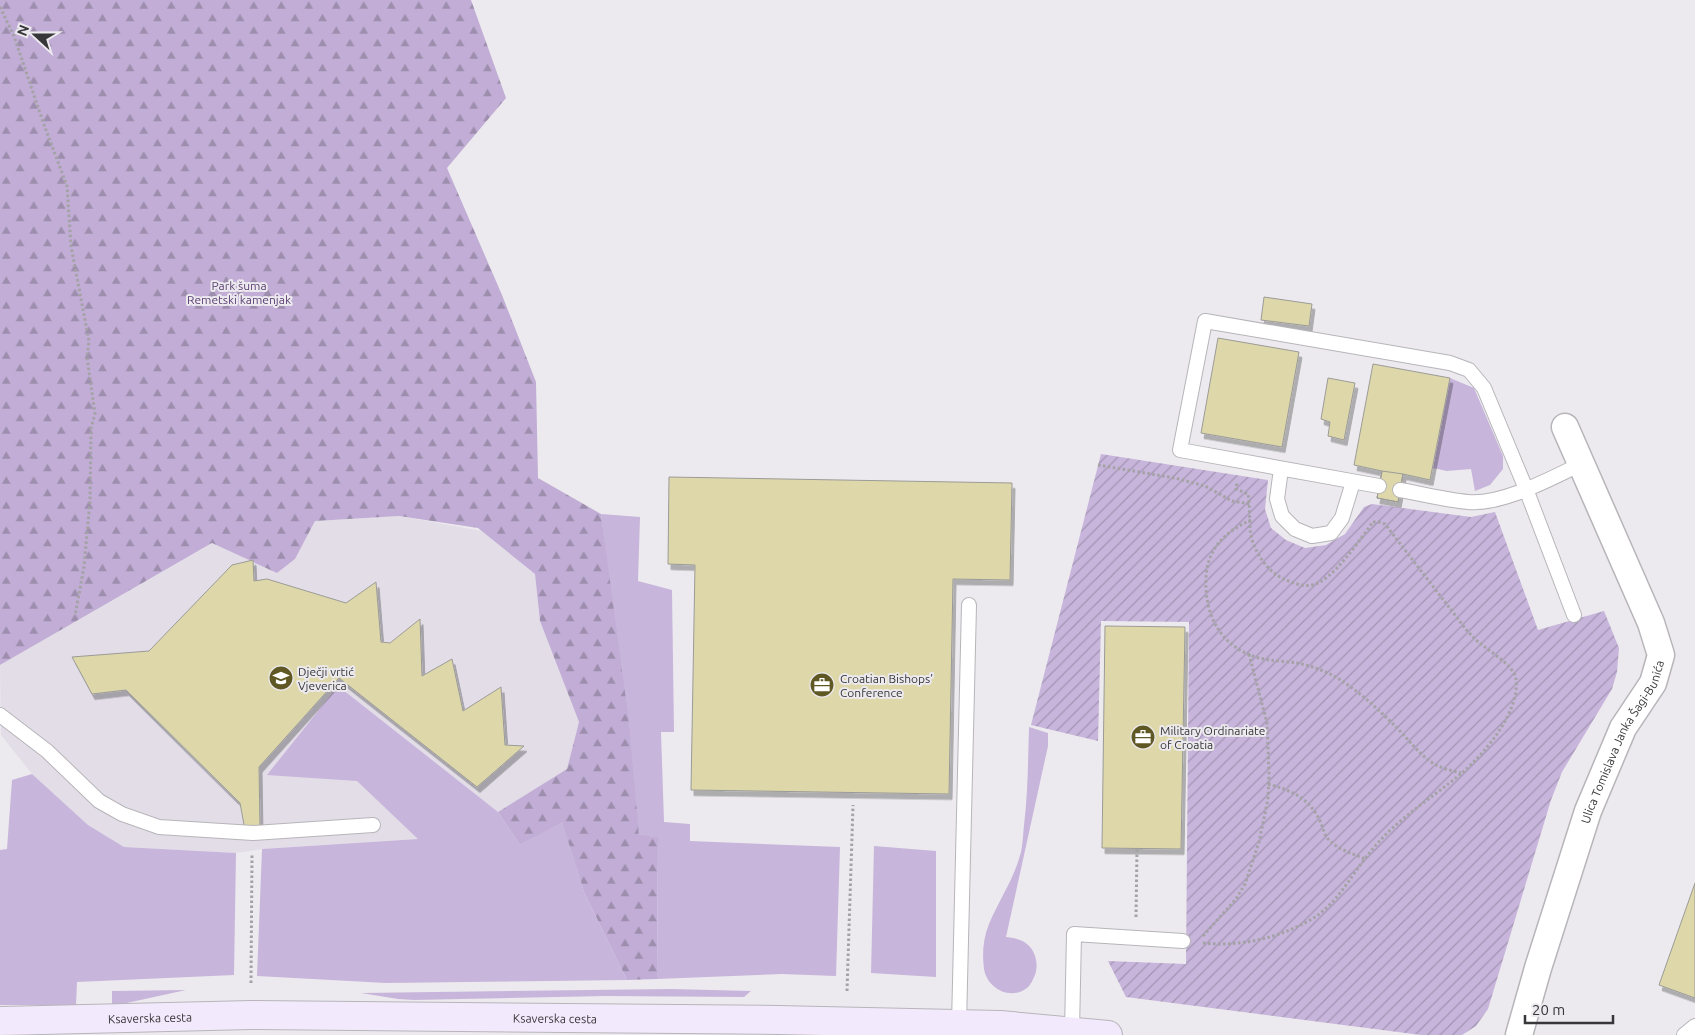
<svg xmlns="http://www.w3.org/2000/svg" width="1695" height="1035" font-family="Ubuntu,sans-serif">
	<defs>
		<pattern id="forest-firs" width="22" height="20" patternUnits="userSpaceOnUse" patternTransform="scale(1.25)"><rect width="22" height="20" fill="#c1add5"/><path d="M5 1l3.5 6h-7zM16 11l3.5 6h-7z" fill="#9e8eae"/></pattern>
		<pattern id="garden-furrows" width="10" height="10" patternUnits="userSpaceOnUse" patternTransform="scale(1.25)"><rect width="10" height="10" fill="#c8b5db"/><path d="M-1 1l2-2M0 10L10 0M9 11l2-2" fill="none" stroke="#a394b3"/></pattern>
		<filter id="shadow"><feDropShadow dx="3" dy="5.5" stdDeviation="0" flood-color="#0004"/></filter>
	</defs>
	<rect width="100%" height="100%" fill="#eceaee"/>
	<path fill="#e2dde7" d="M399,516l83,15 53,43 5,47 39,101 -12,47 -69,43 -79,27 -157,10 -26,4 -112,-6 -36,-22 -56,-51 -31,-39 -1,-70 213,-122 64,30 18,-14 20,-38z"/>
	<path fill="#c8b5db" d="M1450,378l24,10 29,68v13l-13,16 -15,6 -4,-22 -24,2 -14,-3z
		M601,514l39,3 -2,64 34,9 2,142h-13l3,90 26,2v17l150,6 -4,129 -54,-2 -125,5 1,-142 -19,-1z
		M338,686l160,126 22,33 42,-24 22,71 43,88 -241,3 -129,-7 5,-127 156,-10 -61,-58 -90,-6z
		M1029,727l19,6v13l-42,191c3,0 8,1 11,2 16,4 23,21 18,36 -2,4 -4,10 -8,13 -17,13 -40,0 -43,-19 -2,-16 -1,-30 5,-45 10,-24 26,-47 32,-72 2,-9 2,-18 3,-27 4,-32 4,-65 5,-98z
		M32,774l56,51 36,22 112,6 -2,122 -157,7 -1,23h-76v-155l7,-1 5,-69z
		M874,846l62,5v126l-65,-4z
		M671,989l80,2 -7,6 -139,-1 -191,4 -16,-1 -37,-6z
		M186,990l-64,14h-10v-13z"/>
	<path fill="url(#forest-firs)" d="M0,0h471l35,98 -59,70 55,127 34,87 2,96 63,36 27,201 11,120 19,2 -1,142 -30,1 -43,-88 -22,-70 -42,23 -22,-33 69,-43 12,-47 -39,-101 -5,-47 -57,-46 -79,-12 -84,5 -20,38 -18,14 -65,-30 -212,122z"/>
	<path fill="url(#garden-furrows)" d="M1101,454l167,26 -3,29 6,19 15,12 19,8 21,-3 19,-11 19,-27 8,-3 99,13 24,-5 43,118 66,-19 15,37 -2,24 -5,17 -50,83 -11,28 -63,209 -12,17 -14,9h-41l-295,-38 -18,-36 78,3 3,-342 -88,-1 -3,120 -67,-16z"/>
	<path fill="#ded7aa" stroke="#9b9b97" filter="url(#shadow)" d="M1264,297l48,7 -3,22 -48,-6z
		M1218,338l81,14 -17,95 -81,-14z
		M1373,364l77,14 -20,102 -27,-6 -5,28 -21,-4 5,-27 -28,-6z
		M1328,378l27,5 -11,57 -16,-4 2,-14 -9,-3z
		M1382,471l21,3 -5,28 -21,-4z
		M669,477l343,6 -2,97 -57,-1 -4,215 -258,-4 4,-225 -27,-1z
		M253,560l1,21 13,-2 79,24 30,-21 5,60 9,1 30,-24 2,57 30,-17 11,52 38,-24 4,58 19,1 -47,41 -138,-109 -80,89 1,61 -15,2 -5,-27 -114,-113 -34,4 -20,-37 77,-6 83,-86z
		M1105,626l80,1 -4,222 -79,-1z
		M1695,883v115l-36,-13z"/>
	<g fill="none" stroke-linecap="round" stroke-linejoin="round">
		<defs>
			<path id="service" d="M1281,469l-4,30 5,17 13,13 17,7 19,-3 11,-15 11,-36
				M1379,486l-199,-36 25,-129 245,42 19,7 15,18 42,101 48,126
				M1400,490c23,4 46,10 68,12 34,3 82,-23 113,-38
				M0,715l47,36 52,50 23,13 37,13 94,6 120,-8
				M959,1024l10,-419
				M1072,1031l2,-97 109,7
				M1684,1035l11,-9"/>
			<g id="minor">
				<path id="s1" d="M1519,1035l19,-67 50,-157 35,-83 30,-45 8,-28 -10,-32 -86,-196"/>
			</g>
			<g id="secondary">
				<path id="s2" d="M0,1021l252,-6 526,5 222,5 108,10"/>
			</g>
		</defs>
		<use href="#service" stroke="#b7b5b9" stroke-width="16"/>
		<use href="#minor" stroke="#b7b5b9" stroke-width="29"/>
		<use href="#secondary" stroke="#b7b5b9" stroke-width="30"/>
		<path stroke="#a3a2a5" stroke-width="3" stroke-dasharray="2.5 2.5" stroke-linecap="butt" d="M0,7l14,29 29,86 24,64 4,60 18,95 -2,16 8,57 -4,14 -1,73 -6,66 -9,49
			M1098,465l77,13 30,8 27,15 18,3
			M1251,520c-25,11 -43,28 -45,56 -2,39 14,71 53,82 12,3 26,3 38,5 15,3 29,8 42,16 21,13 41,32 58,49 13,13 23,28 39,37 8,4 17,6 25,8
			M1268,784c22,6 39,13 50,33 5,8 5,18 12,24 9,9 24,13 35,18
			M1136,917l1,-68
			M1203,936l33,-37 9,-15 14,-42 9,-43 1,-25 -2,-51 -18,-69
			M1203,943c38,4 76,-5 109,-24 28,-17 43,-51 64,-74 25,-29 59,-49 87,-73 23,-20 57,-61 53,-93 -2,-15 -33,-31 -43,-42 -10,-10 -19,-24 -28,-35 -20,-26 -40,-52 -60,-78l-6,-2h-6c-12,16 -41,60 -61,63 -9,2 -18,-2 -26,-5 -17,-7 -28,-23 -34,-40 -4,-13 -1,-32 -4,-46l-12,-5 1,-6
			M251,983l1,-129
			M847,991l6,-186"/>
		<use href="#service" stroke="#fff" stroke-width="14"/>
		<use href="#minor" stroke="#fff" stroke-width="26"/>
		<use href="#secondary" stroke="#f3e9fc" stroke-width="28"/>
	</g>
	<defs>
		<symbol id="school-disc" viewBox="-11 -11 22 22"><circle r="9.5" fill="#605824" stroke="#eceaee"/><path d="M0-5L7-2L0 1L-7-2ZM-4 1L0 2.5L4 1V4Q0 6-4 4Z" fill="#fff"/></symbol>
		<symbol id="office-disc" viewBox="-11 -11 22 22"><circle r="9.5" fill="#605824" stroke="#eceaee"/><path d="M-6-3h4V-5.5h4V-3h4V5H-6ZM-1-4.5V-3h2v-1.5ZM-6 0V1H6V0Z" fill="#fff"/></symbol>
	</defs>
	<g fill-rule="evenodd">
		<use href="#school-disc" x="267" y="664" width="28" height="28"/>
		<use href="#office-disc" x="808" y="671" width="28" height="28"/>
		<use href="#office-disc" x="1129" y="723" width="28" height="28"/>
	</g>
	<g text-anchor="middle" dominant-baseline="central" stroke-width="4" stroke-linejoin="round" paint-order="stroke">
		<g font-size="12" fill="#5c4074" stroke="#eceaee">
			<text x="239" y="285">Park šuma<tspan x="239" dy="14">Remetski kamenjak</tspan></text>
		</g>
		<g font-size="12" fill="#373638" stroke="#eceaee" text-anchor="start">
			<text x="298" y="671">Dječji vrtić<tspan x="298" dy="14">Vjeverica</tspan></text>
			<text x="840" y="678">Croatian Bishops'<tspan x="840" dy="14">Conference</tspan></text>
			<text x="1160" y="730">Military Ordinariate<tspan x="1160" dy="14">of Croatia</tspan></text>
		</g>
		<g font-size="12" fill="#373638" stroke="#eceaee">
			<text stroke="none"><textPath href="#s1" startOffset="312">Ulica Tomislava Janka Šagi-Bunića</textPath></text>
			<text stroke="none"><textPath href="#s2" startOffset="150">Ksaverska cesta</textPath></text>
			<text stroke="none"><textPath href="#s2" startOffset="555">Ksaverska cesta</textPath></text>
		</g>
	</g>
	<g transform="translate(35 35) rotate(291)" stroke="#eceaee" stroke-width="4" paint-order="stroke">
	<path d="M0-4L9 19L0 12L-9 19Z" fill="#373638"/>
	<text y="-8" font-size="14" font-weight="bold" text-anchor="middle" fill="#373638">N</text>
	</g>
	<path d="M1525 1015v8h88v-8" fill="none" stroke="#373638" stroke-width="2.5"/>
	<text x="1532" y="1015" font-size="15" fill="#373638" stroke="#eceaee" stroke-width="4" paint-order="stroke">20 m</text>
</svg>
